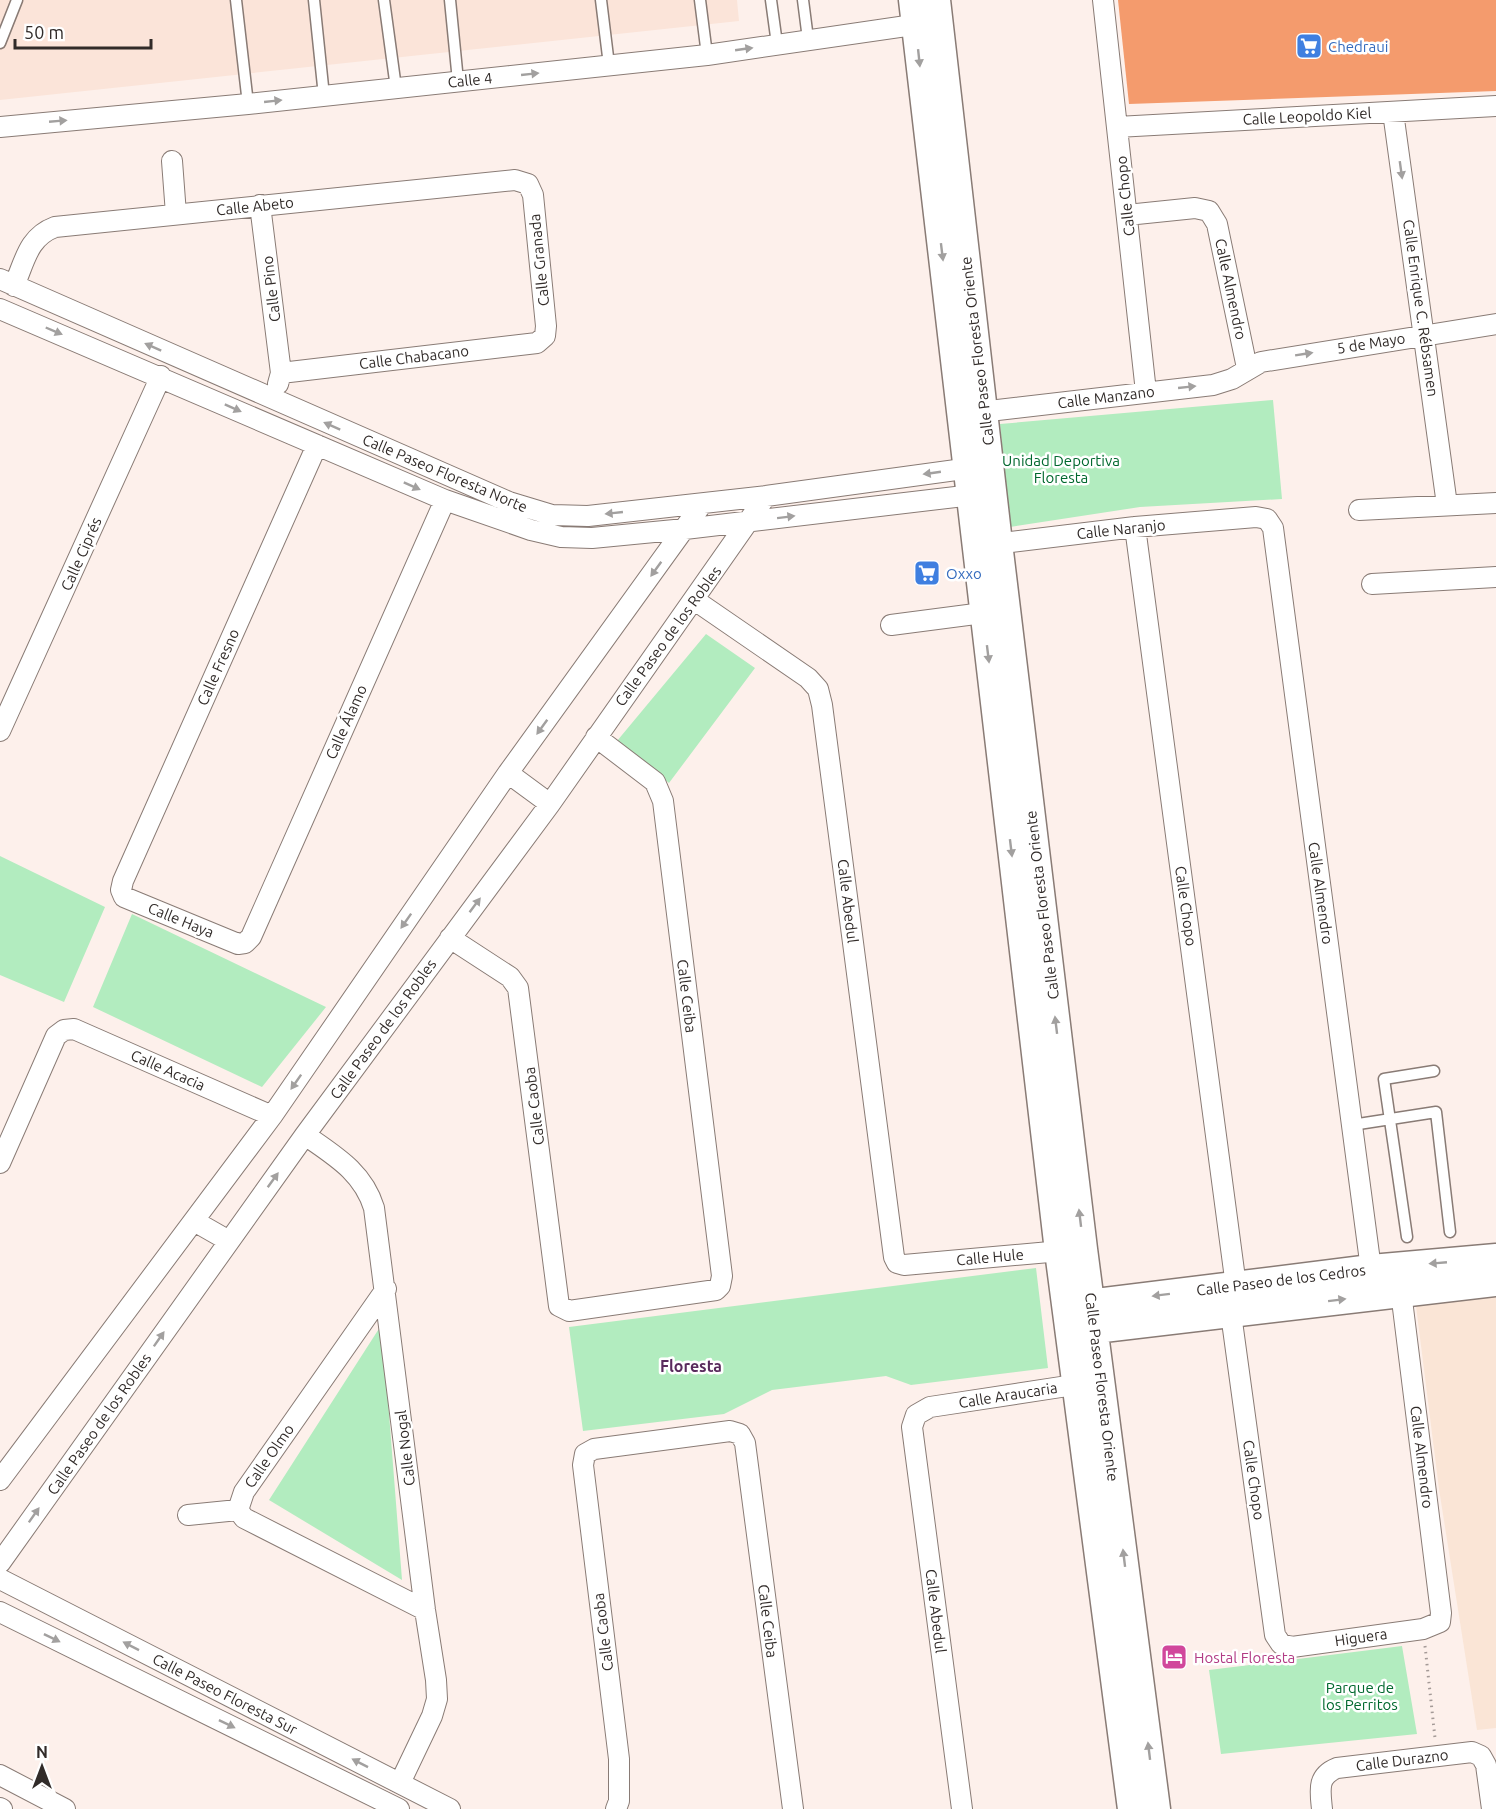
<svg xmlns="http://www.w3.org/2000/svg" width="1496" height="1809" font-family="Ubuntu,sans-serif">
	<rect width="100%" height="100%" fill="#fdf0eb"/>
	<path fill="#fbe4d9" d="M0,0h737l2,21 -739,79z"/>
	<path fill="#fae5d6" d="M1496,1293v435l-19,2 -38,-241 -24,-191z"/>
	<path fill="#b2ecbf" d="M1273,400l9,99 -142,8 -130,20 -10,-103z
		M706,634l49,34 -86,115 -52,-42z
		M0,856l105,51 -41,95 -64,-27z
		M132,914l194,93 -64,80 -169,-80z
		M1036,1268l12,100 -137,17 -25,-9 -114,14 -48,24 -141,17 -14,-104z
		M382,1324l20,256 -133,-80z
		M1402,1646l15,88 -196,20 -12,-84z"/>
	<path fill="#f49b6d" d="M1118,0h378v91l-367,13z"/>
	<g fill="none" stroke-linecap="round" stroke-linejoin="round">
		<defs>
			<path id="service" d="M236,0l12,104
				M314,0l10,96
				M384,0l12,88
				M450,0l8,81
				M601,0l8,65
				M700,0l7,55
				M771,0l6,44
				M803,0l5,39
				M0,43l17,-43
				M1352,1125l84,-13 14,120
				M1407,1237l-23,-158 50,-8"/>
			<path id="minor" d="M1103,0l43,392
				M1393,112l54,393
				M0,127l248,-23 459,-49 220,-32
				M1117,127l379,-21
				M172,161l4,53
				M260,205l21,168 -3,11
				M1127,215l68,-7 14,3 8,13 30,144
				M0,279l509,223 43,13 36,1 178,-20 212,-29
				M14,286c11,-25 14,-49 41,-59l460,-47 13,4 5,11 13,131 -1,10 -8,7 -256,30
				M0,309l445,191 86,30 30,7 31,1 93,-9 296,-35
				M972,413l241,-28 19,-6 29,-17 235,-38
				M317,445l-194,436 -2,9 3,7 114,47 7,-1 6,-6 194,-437
				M1359,510l137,-7
				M1135,527l101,759
				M986,545l149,-18 121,-10 11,2 6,9 98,741
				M1372,584l124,-7
				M696,601l112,77 10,11 4,16 72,552 3,6 7,2 168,-15
				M891,625l92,-12
				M0,731l161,-355
				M508,773l42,31
				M450,938l60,39 8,11 41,318 10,5 147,-21 4,-4 2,-10 -59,-475 -8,-19 -59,-45
				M305,1135c30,21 58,37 69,73l51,402 11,70 1,19 -5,17 -32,67
				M0,1163l56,-127 8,-6 10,-1 198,87
				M194,1221l35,20
				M386,1289l-142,203 -6,18 6,8 181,92
				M1231,1314l44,321 6,9 11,3 131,-18 17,-7 1,-9 -40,-321
				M0,1480l272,-364 236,-343 194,-269
				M188,1515l50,-5
				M0,1563l305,-428 245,-331 216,-308
				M0,1579l450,230
				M0,1612l399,197
				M0,1775l65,34
				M0,1808l2,1
				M616,1809l3,-8v-42l-36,-294 2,-11 9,-5 136,-18 10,3 5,9 48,366
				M962,1809l-50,-382 4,-12 14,-8 157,-24
				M1322,1809c-2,-19 -5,-33 15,-41l135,-16 9,4 5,9 6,44"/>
			<path id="secondary" d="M913,0l146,1251 73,558
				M936,0l62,543 85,706 73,560
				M1072,1306l299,-37 125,-11
				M1078,1331l418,-49"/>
		</defs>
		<use href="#service" stroke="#897b75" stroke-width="13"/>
		<use href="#minor" stroke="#897b75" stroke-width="22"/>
		<use href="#secondary" stroke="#897b75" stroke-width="31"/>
		<path stroke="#a49a97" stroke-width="3" stroke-dasharray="1.5 4.5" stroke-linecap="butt" d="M1425,1646l10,92"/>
		<use href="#service" stroke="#fff" stroke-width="10"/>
		<use href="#minor" stroke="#fff" stroke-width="20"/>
		<use href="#secondary" stroke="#fff" stroke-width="28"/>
	</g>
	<defs><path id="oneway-solid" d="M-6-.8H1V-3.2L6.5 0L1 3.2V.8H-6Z" transform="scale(1.5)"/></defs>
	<g fill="#a2a09f">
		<use href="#oneway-solid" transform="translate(744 49) rotate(-8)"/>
		<use href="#oneway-solid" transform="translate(919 58) rotate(84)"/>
		<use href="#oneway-solid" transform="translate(530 74) rotate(-6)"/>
		<use href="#oneway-solid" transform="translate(273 101) rotate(-6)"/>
		<use href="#oneway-solid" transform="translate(58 121) rotate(-5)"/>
		<use href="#oneway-solid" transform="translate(1401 170) rotate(82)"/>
		<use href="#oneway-solid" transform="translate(942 252) rotate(83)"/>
		<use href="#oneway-solid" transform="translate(54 331) rotate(23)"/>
		<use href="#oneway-solid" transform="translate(153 347) rotate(-156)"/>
		<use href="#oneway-solid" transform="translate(1304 354) rotate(-9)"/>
		<use href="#oneway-solid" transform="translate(1187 387) rotate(-6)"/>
		<use href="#oneway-solid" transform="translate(233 408) rotate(24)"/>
		<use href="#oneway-solid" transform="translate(332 426) rotate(-156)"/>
		<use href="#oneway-solid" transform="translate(932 473) rotate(172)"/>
		<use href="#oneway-solid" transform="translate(412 486) rotate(24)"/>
		<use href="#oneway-solid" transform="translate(614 513) rotate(174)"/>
		<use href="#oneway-solid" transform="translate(786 517) rotate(-7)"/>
		<use href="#oneway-solid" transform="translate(656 569) rotate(126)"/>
		<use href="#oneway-solid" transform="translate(988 654) rotate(83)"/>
		<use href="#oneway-solid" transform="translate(542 727) rotate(126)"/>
		<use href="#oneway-solid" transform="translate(1011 848) rotate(83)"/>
		<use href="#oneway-solid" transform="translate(475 905) rotate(-53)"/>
		<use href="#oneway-solid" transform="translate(406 921) rotate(125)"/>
		<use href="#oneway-solid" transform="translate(1056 1025) rotate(-97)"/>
		<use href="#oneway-solid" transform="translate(296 1082) rotate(125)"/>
		<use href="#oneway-solid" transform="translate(273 1180) rotate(-54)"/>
		<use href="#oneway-solid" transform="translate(1080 1218) rotate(-97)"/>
		<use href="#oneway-solid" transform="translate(1438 1263) rotate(175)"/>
		<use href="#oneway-solid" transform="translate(1161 1295) rotate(173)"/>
		<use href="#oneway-solid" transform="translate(1337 1300) rotate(-7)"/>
		<use href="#oneway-solid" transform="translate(159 1339) rotate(-55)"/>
		<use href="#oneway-solid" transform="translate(34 1515) rotate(-55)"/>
		<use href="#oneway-solid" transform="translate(1124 1558) rotate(-97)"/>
		<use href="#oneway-solid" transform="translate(52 1638) rotate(26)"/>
		<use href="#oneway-solid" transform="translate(131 1646) rotate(-153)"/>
		<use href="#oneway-solid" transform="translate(227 1724) rotate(26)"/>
		<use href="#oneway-solid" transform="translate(1149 1751) rotate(-97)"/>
		<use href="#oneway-solid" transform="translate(360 1763) rotate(-153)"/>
	</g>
	<defs>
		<symbol id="supermarket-square" viewBox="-11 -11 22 22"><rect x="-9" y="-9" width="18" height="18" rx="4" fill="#3f7fe0" stroke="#fff"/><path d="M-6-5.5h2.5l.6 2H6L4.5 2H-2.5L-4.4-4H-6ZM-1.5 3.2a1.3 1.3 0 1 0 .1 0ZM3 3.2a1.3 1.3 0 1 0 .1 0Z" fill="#fff"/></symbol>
		<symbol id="hotel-square" viewBox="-11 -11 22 22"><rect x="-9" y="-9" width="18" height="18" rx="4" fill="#d1479c" stroke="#fff"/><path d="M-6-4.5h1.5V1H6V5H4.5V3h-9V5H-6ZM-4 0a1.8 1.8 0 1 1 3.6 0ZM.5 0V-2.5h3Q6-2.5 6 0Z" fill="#fff"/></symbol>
	</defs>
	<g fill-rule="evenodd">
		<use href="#supermarket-square" x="1294" y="31" width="30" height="30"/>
		<use href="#supermarket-square" x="912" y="558" width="30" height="30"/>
		<use href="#hotel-square" x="1159" y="1642" width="30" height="30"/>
	</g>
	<g text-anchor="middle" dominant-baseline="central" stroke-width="5" stroke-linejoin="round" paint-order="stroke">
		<g font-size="15" fill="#366cbe" stroke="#fff" text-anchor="start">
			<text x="1328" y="46">Chedraui</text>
			<text x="946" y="573">Oxxo</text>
		</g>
		<g font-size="15" fill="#312b29" stroke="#fff">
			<text transform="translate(470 80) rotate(-6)">Calle 4</text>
			<text transform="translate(1307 116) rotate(-3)">Calle Leopoldo Kiel</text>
			<text transform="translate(1125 196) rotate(-96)">Calle Chopo</text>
			<text transform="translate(255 206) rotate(-6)">Calle Abeto</text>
			<text transform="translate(539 260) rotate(-96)">Calle Granada</text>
			<text transform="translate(271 289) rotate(-97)">Calle Pino</text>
			<text transform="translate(1231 289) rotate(78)">Calle Almendro</text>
			<text transform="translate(1421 308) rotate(82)">Calle Enrique C. Rébsamen</text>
			<text transform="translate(1371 343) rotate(-9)">5 de Mayo</text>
			<text transform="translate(977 351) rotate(-97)">Calle Paseo Floresta Oriente</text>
			<text transform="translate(414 357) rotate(-7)">Calle Chabacano</text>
			<text transform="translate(1106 397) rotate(-7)">Calle Manzano</text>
			<text transform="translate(445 473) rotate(23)">Calle Paseo Floresta Norte</text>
			<text transform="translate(1121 529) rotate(-6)">Calle Naranjo</text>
			<text transform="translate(81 554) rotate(-66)">Calle Ciprés</text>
			<text transform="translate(668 636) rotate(-54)">Calle Paseo de los Robles</text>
			<text transform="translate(218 667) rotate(-66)">Calle Fresno</text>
			<text transform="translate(346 722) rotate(-66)">Calle Álamo</text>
			<text transform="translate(1321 893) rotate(82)">Calle Almendro</text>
			<text transform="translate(848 901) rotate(83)">Calle Abedul</text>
			<text transform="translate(1042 905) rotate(-97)">Calle Paseo Floresta Oriente</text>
			<text transform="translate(1186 906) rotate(82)">Calle Chopo</text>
			<text transform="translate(181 920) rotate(22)">Calle Haya</text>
			<text transform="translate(687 996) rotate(83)">Calle Ceiba</text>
			<text transform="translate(383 1029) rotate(-54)">Calle Paseo de los Robles</text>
			<text transform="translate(168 1070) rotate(24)">Calle Acacia</text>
			<text transform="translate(534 1106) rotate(-97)">Calle Caoba</text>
			<text transform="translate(990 1257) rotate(-5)">Calle Hule</text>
			<text transform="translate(1281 1280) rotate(-7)">Calle Paseo de los Cedros</text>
			<text transform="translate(1102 1387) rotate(83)">Calle Paseo Floresta Oriente</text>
			<text transform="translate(1008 1395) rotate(-9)">Calle Araucaria</text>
			<text transform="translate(99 1424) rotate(-55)">Calle Paseo de los Robles</text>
			<text transform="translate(405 1448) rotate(-97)">Calle Nogal</text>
			<text transform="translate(269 1456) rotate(-55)">Calle Olmo</text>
			<text transform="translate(1422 1457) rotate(83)">Calle Almendro</text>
			<text transform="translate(1254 1480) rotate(82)">Calle Chopo</text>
			<text transform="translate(936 1611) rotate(83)">Calle Abedul</text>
			<text transform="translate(768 1621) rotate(83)">Calle Ceiba</text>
			<text transform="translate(603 1632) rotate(-97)">Calle Caoba</text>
			<text transform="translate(1361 1637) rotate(-8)">Higuera</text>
			<text transform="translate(225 1694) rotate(27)">Calle Paseo Floresta Sur</text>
			<text transform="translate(1402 1760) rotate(-7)">Calle Durazno</text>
		</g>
		<g font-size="15" fill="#00682e" stroke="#fff">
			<text x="1061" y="460">Unidad Deportiva<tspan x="1061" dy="17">Floresta</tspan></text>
			<text x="1360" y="1687">Parque de<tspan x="1360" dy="17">los Perritos</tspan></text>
		</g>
		<g font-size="15" fill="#b23c85" stroke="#fff" text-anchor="start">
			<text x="1194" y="1657">Hostal Floresta</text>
		</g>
		<g font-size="16" font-weight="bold" fill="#592b5d" stroke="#fff">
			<text x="691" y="1366">Floresta</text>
		</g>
	</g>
	<g transform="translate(42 1767)" stroke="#ffffff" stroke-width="4.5" paint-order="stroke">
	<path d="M0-4.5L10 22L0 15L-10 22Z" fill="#312b29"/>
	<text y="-9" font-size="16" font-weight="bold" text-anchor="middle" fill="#312b29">N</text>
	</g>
	<path d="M15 39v9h136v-9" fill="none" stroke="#312b29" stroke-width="3"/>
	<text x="24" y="39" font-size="18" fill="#312b29" stroke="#ffffff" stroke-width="4.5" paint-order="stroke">50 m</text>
</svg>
